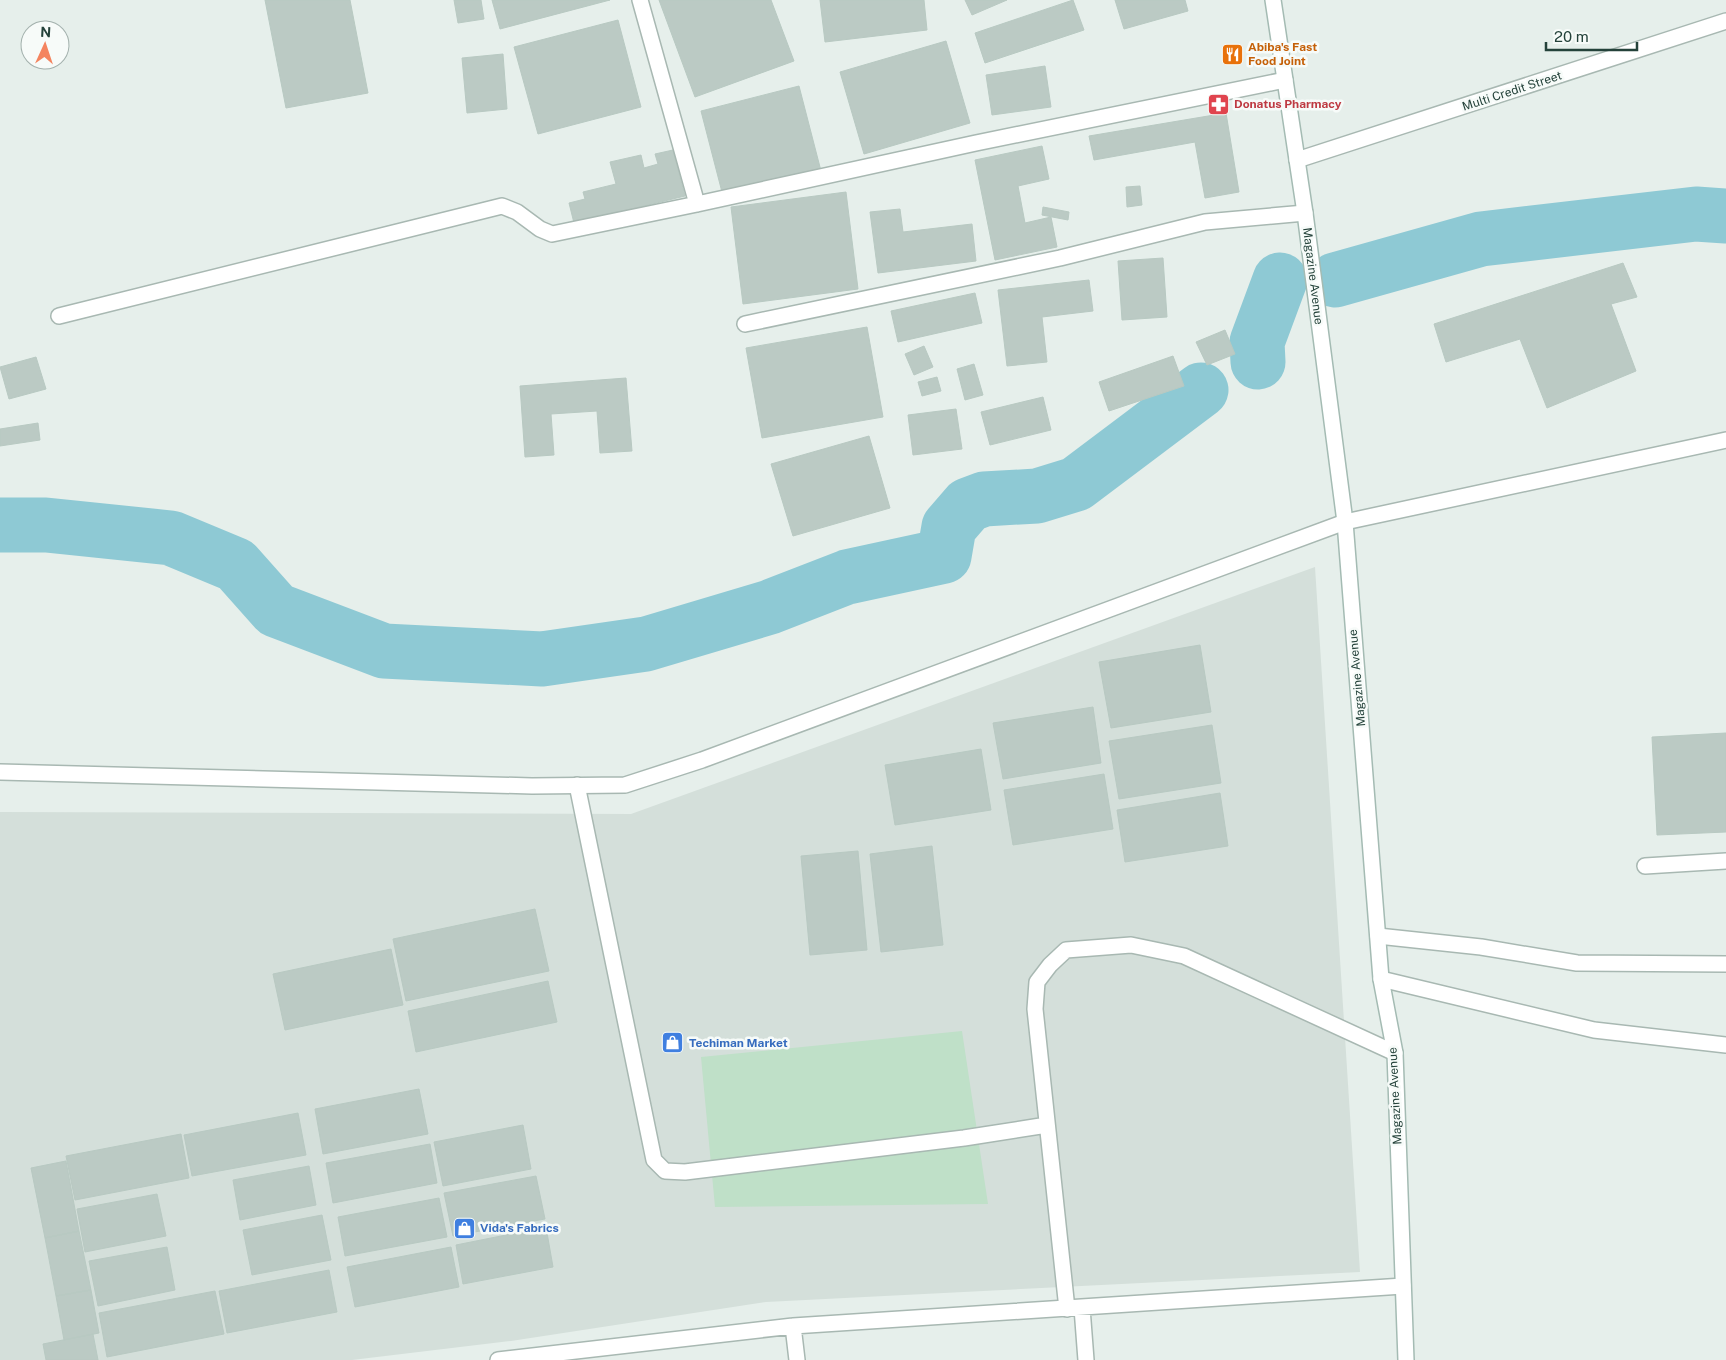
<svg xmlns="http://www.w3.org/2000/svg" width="1726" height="1360" font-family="'Public Sans',sans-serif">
	<rect width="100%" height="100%" fill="#e6efeb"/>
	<path fill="#d4dfda" d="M1315,567l45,705 -594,30 -255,39 -159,19h-352v-548l631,2z"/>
	<path fill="#bfe0c8" d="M962,1031l26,173 -273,3 -14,-150z"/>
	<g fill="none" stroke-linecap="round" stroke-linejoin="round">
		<path stroke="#8ec9d4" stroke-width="55" d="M1335,280l146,-41 215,-25 30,2
			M1258,362l-1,-20 23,-62
			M0,525h46l125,13 65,27 40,45 108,41 158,8 104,-15 124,-37 77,-30 97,-21 5,-29 19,-22 16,-6 53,-3 39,-12 125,-94"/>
	</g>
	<path fill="#bbcac4" stroke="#b8c9c2" d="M265,0h85l18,93 -82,15z
		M454,0h27l3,19 -26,4z
		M492,0h118l-110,29z
		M659,0h112l23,61 -99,36z
		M820,0h104l3,30 -102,12z
		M965,0h42l-35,15z
		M1073,0l11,30 -99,33 -10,-30z
		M1115,0h70l3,11 -64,18z
		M618,20l23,87 -103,27 -24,-87z
		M946,41l24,82 -106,31 -24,-82z
		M503,54l4,55 -40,4 -5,-55z
		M1045,66l6,41 -59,8 -6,-40z
		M799,86l22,85 -98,25 -22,-85z
		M1226,113l13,79 -34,6 -10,-56 -101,18 -5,-24z
		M1042,146l7,33 -31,7 7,37 26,-6 6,30 -62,13 -20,-100z
		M673,150l12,46 -111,27 -5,-20 16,-4 -2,-7 33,-8 -6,-22 31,-7 3,13 14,-4 -3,-10z
		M1140,186l2,19 -15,2 -1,-20z
		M846,192l12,97 -115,15 -12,-97z
		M1043,207l26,5 -1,8 -26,-5z
		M900,209l3,23 69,-8 4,37 -98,12 -8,-61z
		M1163,258l4,59 -45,3 -4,-59z
		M1623,263l14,34 -26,7 25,67 -89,37 -27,-69 -74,23 -12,-38z
		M1089,280l4,31 -51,6 5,45 -40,4 -9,-76z
		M975,293l7,30 -84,19 -7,-31z
		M867,327l16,90 -121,21 -16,-90z
		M1225,330l10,24 -28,11 -11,-23z
		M924,346l9,21 -19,8 -9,-21z
		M1173,356l11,30 -75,25 -10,-29z
		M36,357l10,32 -37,10 -9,-32z
		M974,364l9,31 -18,5 -8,-31z
		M937,377l4,14 -19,5 -4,-14z
		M626,378l6,73 -32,2 -3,-42 -46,3 3,41 -29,2 -5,-71z
		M1043,397l8,33 -61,15 -9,-33z
		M956,409l6,40 -49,6 -5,-40z
		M38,423l2,17 -40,6v-17z
		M869,436l21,72 -97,28 -22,-72z
		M1200,645l11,67 -100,16 -12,-66z
		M1093,707l8,56 -98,16 -10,-56z
		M1212,725l9,58 -102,16 -10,-58z
		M1726,733v99l-69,3 -5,-98z
		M981,749l10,61 -96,15 -10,-60z
		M1104,774l9,55 -100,16 -9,-55z
		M1220,793l8,53 -103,16 -8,-52z
		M932,846l11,99 -62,7 -11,-98z
		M858,851l9,99 -57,5 -9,-99z
		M535,909l14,62 -143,30 -13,-62z
		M391,949l12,56 -118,25 -12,-56z
		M548,981l9,41 -141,30 -8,-41z
		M419,1089l9,45 -105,20 -8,-45z
		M298,1113l8,42 -114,21 -8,-41z
		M523,1125l8,44 -88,17 -9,-44z
		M181,1134l8,44 -114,22 -9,-44z
		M430,1144l7,39 -104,20 -7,-40z
		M66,1161l13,70 -34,7 -14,-70z
		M309,1166l7,39 -76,15 -7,-40z
		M536,1176l9,43 -92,17 -9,-43z
		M157,1194l9,42 -81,16 -8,-43z
		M439,1198l8,39 -102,19 -7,-39z
		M322,1215l9,45 -79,15 -9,-45z
		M546,1227l7,40 -90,17 -7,-39z
		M79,1231l12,59 -35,6 -11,-58z
		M167,1247l8,43 -77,16 -9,-45z
		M451,1247l8,40 -104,20 -8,-40z
		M329,1270l8,42 -110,21 -8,-42z
		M91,1290l8,43 -35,7 -8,-44z
		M215,1291l9,43 -117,23 -8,-44z
		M93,1334l5,26h-52l-3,-16z"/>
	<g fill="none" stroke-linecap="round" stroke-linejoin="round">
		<defs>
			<path id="lane" d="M577,785l77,375 11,11 20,1 279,-34 83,-13
				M1645,866l81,-5
				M1067,1309l-32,-300 2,-27 13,-17 16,-15 65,-5 53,11 211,97"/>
			<path id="street" d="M640,0l57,204
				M1297,160l429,-139
				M59,316l443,-110 15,6 23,17 12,5 145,-30 279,-61 309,-63
				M745,324l315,-66 145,-36 100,-9
				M0,772l532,14 93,-1 77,-25 643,-238 381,-82
				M1378,936l103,11 96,16 149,1
				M1381,979l213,51 132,15
				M1082,1308l4,52
				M793,1326l4,34
				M498,1360l295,-34 610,-40"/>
			<path id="secondary" d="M1273,0l32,213 40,309 36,457 14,74 11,307"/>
		</defs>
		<use href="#lane" stroke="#a8b8b2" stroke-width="18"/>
		<use href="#street" stroke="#a8b8b2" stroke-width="18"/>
		<use href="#secondary" stroke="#a4bbb3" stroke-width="18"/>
		<use href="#lane" stroke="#fff" stroke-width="15"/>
		<use href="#street" stroke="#fff" stroke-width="15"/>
		<use href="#secondary" stroke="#fff" stroke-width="15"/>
	</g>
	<defs>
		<symbol id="restaurant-square" viewBox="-11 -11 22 22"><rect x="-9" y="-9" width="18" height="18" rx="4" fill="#e8710a" stroke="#f7fbf9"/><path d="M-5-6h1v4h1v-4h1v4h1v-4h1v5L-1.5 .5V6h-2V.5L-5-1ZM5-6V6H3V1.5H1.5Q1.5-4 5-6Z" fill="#fff"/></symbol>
		<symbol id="pharmacy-square" viewBox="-11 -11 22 22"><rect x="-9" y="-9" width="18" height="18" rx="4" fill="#e0444e" stroke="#f7fbf9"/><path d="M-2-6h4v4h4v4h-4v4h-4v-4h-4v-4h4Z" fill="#fff"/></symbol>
		<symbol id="shop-square" viewBox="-11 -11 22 22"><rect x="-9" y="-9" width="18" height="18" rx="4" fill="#3f7fe0" stroke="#f7fbf9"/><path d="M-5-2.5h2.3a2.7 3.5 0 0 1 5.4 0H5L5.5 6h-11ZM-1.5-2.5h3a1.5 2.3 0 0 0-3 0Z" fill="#fff"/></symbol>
	</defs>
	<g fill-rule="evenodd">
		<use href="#restaurant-square" x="1220" y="42" width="25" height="25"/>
		<use href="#pharmacy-square" x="1206" y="92" width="25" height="25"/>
		<use href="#shop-square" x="660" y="1030" width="25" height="25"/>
		<use href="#shop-square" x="452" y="1216" width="25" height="25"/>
	</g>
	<g text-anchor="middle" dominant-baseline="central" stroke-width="5" stroke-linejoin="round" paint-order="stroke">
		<g font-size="12" font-weight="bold" fill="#c56008" stroke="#f7fbf9" text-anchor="start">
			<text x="1248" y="47">Abiba's Fast<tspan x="1248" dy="14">Food Joint</tspan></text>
		</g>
		<g font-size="12" fill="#24423a" stroke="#f7fbf9">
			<text transform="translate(1512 91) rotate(-18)">Multi Credit Street</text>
			<text transform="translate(1313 276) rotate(83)">Magazine Avenue</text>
			<text transform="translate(1357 678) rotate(-95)">Magazine Avenue</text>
			<text transform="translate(1395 1096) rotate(-93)">Magazine Avenue</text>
		</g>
		<g font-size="12" font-weight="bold" fill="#be3a42" stroke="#f7fbf9" text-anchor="start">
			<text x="1234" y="104">Donatus Pharmacy</text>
		</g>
		<g font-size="12" font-weight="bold" fill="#366cbe" stroke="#f7fbf9" text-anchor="start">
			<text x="689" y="1043">Techiman Market</text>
			<text x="480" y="1228">Vida's Fabrics</text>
		</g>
	</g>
	<g transform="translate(45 45) rotate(3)"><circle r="24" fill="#f7fbf9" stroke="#a3b1ad"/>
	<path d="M0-4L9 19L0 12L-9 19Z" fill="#f4845f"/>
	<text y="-8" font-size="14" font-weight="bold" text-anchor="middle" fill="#24423a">N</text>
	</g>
	<path d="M1546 42v8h91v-8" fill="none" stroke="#24423a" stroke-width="2.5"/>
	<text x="1554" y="42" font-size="15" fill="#24423a" stroke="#f7fbf9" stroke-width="4" paint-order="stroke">20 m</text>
</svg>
